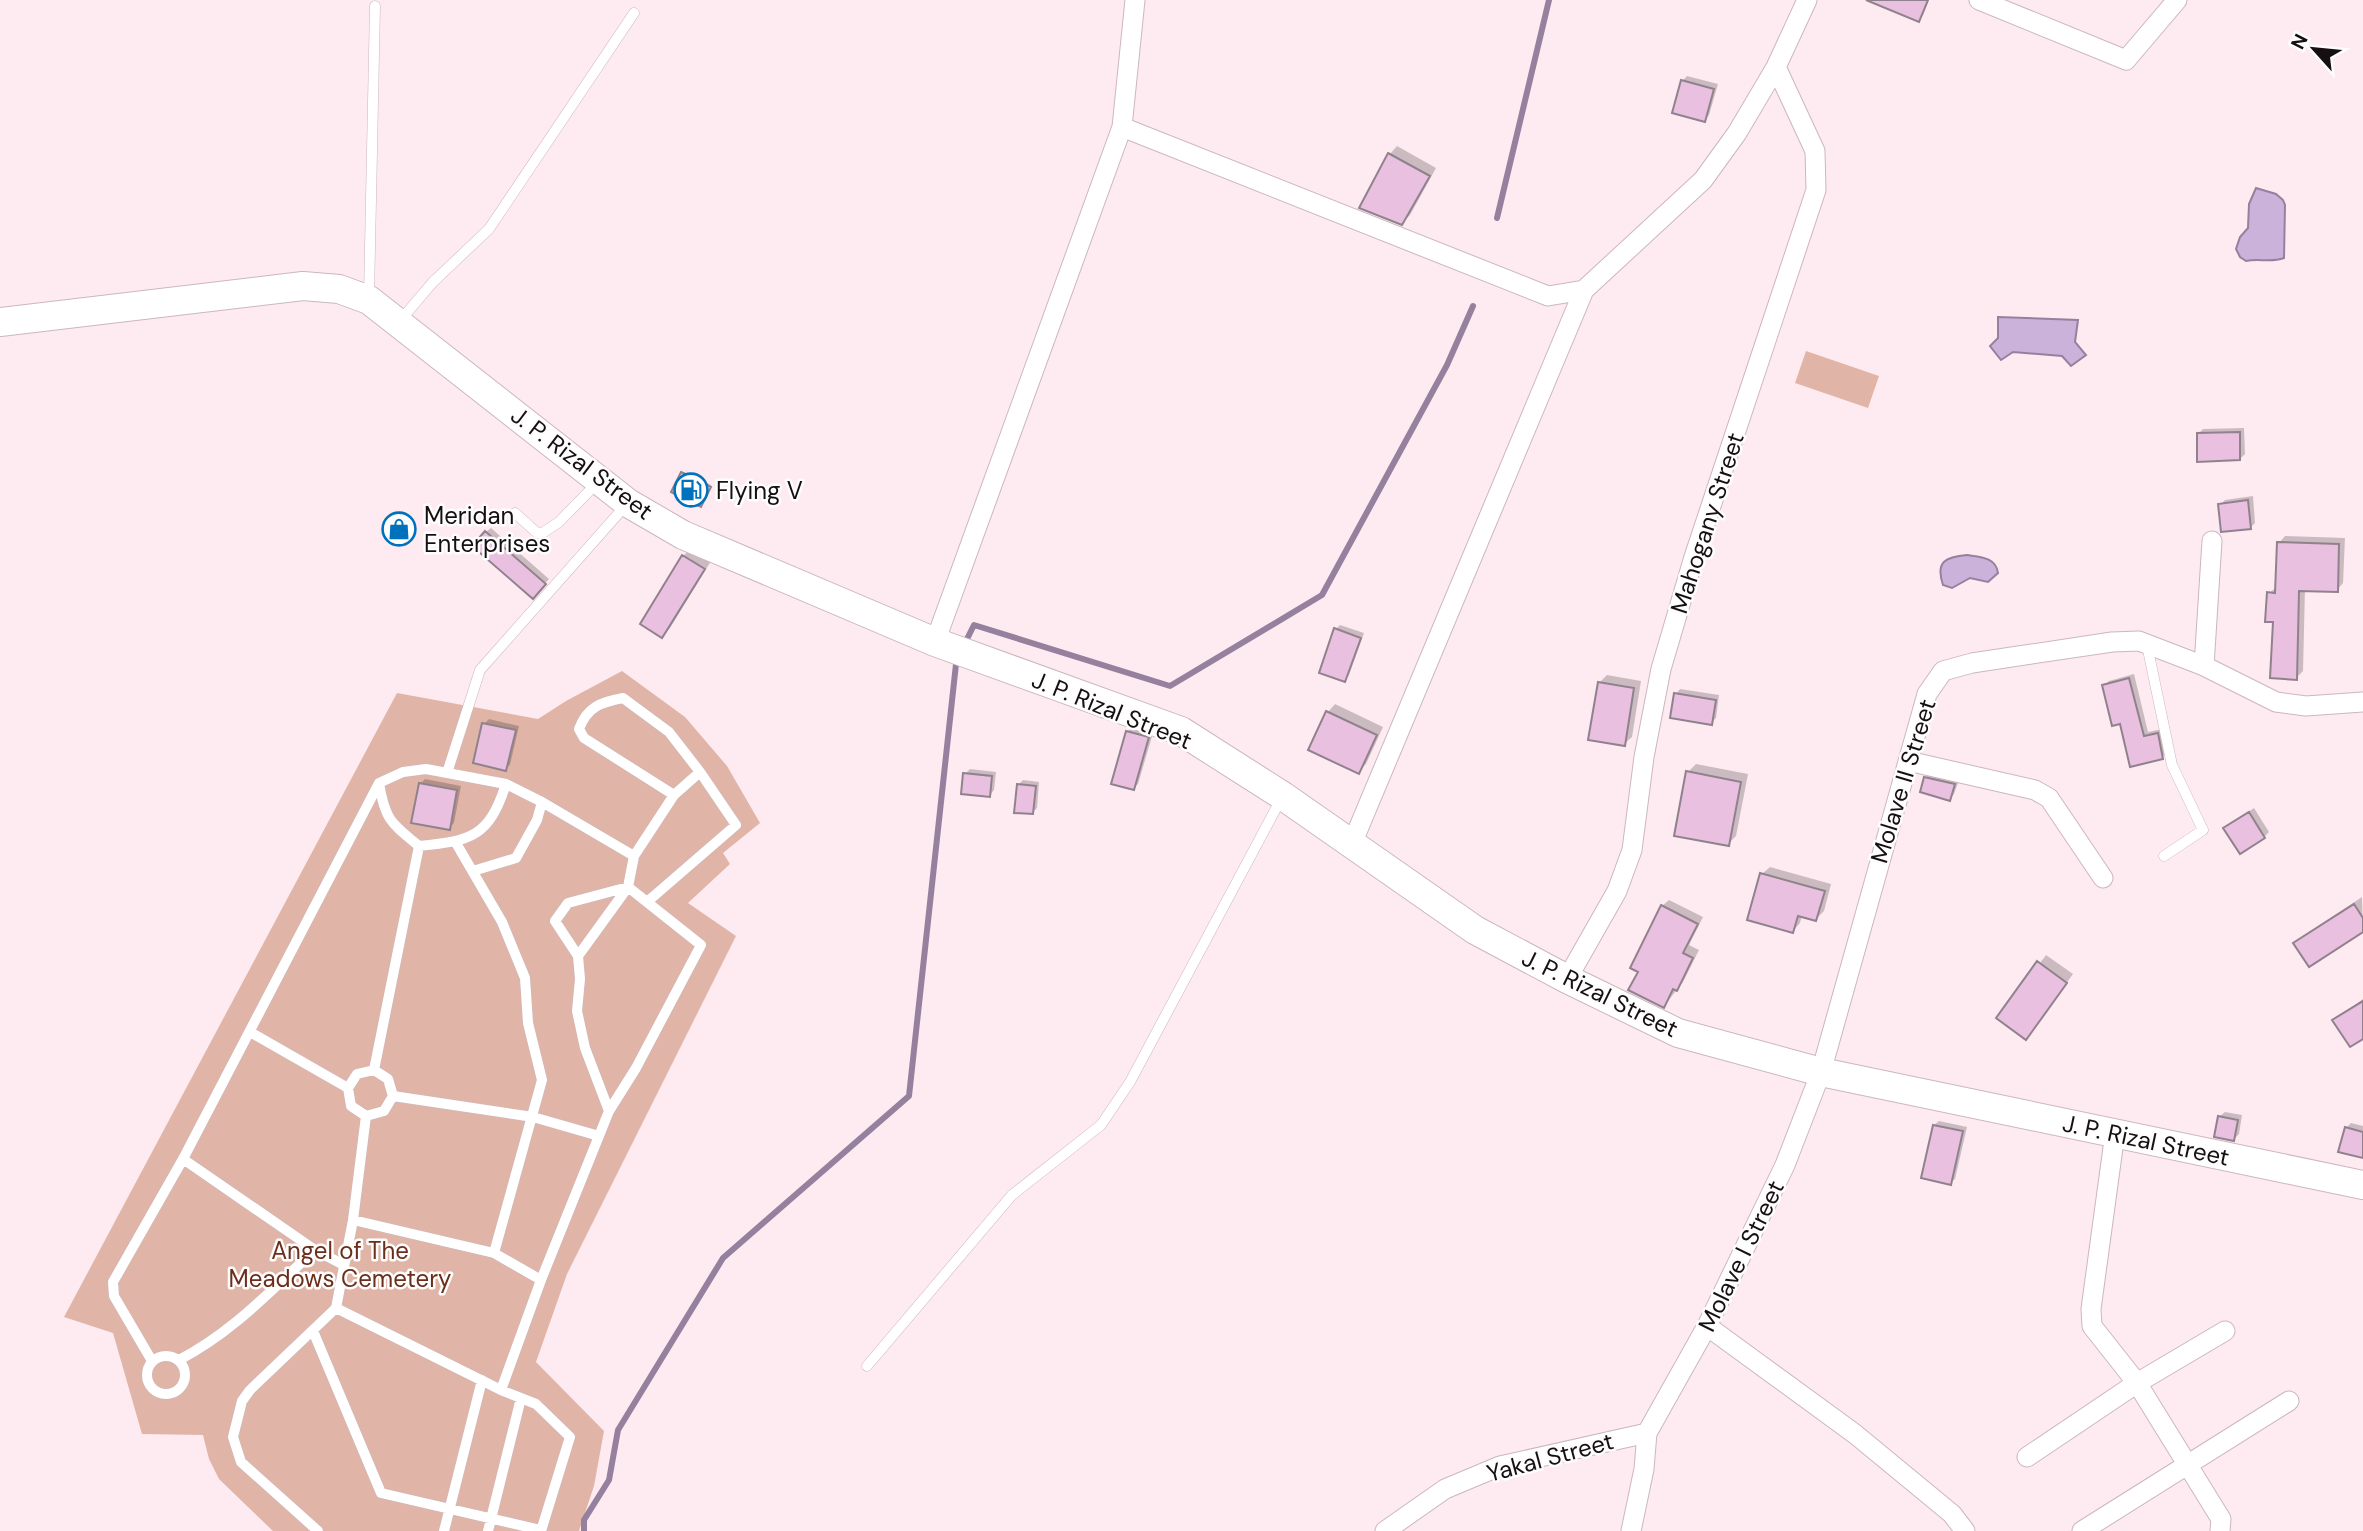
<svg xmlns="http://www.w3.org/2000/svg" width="2363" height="1531" font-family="'DM Sans',sans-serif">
	<rect width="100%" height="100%" fill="#feeaf1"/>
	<path fill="#e0b5a7" d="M1806,351l73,25 -11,32 -73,-25z
		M622,671l63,46 42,49 33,57 -37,30 7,11 -42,39 48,33 -169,338 -31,88 68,69 -10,55 -15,45h-306l-54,-52 -10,-20 -6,-24 -61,-1 -29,-101 -49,-16 333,-624 141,26 28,-18z"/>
	<path fill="#cbb2db" stroke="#95819e" stroke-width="2" d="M2256,188l20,6 7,6 2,5 -1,53c-13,5 -25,0 -38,3l-6,-4 -4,-8 4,-12 8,-9 1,-24z
		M1998,317l80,3 -3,22 11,13 -15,11 -9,-10 -49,-4 -12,8 -11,-14 8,-8z
		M1967,555c13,2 29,2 31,18l-10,9 -18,-4 -18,10 -9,-3c-8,-24 3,-28 24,-30z"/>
	<path fill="#0003" d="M1901,0h28l-6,15 -5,5z
		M1687,76l31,8 -9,31 -4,5 -23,-39z
		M1397,146l39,22 -26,47 -8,8 -12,-69z
		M2244,428l1,26 -5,5 -42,-25 5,-5z
		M684,472l27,13 -9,18 -20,-30z
		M2253,496l2,27 -4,4 -31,-22 5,-5z
		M491,528l58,51 -16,17 -47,-64z
		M2285,536l60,2 -2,45 -6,7 -32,-1 -2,82 -7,7 -21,-57 -6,-28 8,-6 2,-44z
		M691,549l20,12 -41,67 -8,8 21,-80z
		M1340,625l24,8 -15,42 -5,5 -8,-51z
		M2134,674l14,58 14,-3 5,24 -5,4 -40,-35 -18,-36 5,-5z
		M1607,675l34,6 -9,56 -8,7 -25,-61z
		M1680,689l39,6 -3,23 -5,5 -35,-29z
		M1335,704l48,23 -17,37 -8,8 -48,-23 18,-37z
		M489,719l30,7 -9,39 -5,4 -21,-45z
		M1133,727l20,6 -15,51 -5,4 -20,-5 15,-52z
		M1696,764l52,10 -12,62 -8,8 -40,-72z
		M970,769l26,3 -2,18 -4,5 -25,-21z
		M1930,773l29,7 -5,14 -4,5 -25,-21z
		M425,779l36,7 -7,37 -5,5 -29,-44z
		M1023,780l16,2 -2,26 -5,5 -14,-28z
		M2254,808l15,24 -5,5 -39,-9z
		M1770,867l61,17 -7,27 -8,8 -14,-4 -2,8 -7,8 -31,-57z
		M2362,897l1,33 -67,13 7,-7z
		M1669,900l34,17 -14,28 10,5 -16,32 -19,24 -24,-35 22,-65z
		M2046,955l27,19 -40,56 -34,-12z
		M2363,999v38l-28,-17z
		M2225,1112l17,3 -3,19 -5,5 -14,-23z
		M1939,1121l28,6 -12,52 -5,4 -16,-58z
		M2351,1123l12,3v30l-17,-28z"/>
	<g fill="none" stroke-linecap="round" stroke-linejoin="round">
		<path stroke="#95819e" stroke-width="6" d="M1497,218l52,-218
			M968,637l6,-12 196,61 152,-91 125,-230 26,-59
			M584,1531v-11l25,-40 9,-50 105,-172 186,-162 47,-432"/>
	</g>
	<path fill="#e9c0df" stroke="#90828d" stroke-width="2" d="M1866,0h62l-9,22z
		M1681,80l33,9 -9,33 -33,-9z
		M1388,153l42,23 -28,49 -43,-17z
		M2240,432v28l-43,2v-29z
		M681,472l30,15 -10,20 -30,-15z
		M2248,500l3,29 -30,3 -3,-28z
		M485,531l61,53 -13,15 -61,-53z
		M2277,542l62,2 -1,48 -39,-1 -2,89 -27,-2 3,-56h-8l2,-30 8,1z
		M682,555l23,14 -43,69 -22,-14z
		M1334,628l27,10 -16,44 -26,-9z
		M2129,678l15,58 14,-3 5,26 -33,8 -10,-43 -8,2 -10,-41z
		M1598,682l36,6 -9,58 -37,-6z
		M1674,693l42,7 -4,25 -42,-7z
		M1326,711l51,24 -18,39 -51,-24z
		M482,723l34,7 -10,41 -33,-8z
		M1126,731l23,6 -15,53 -23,-6z
		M1686,771l55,11 -12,64 -55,-10z
		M963,773l29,3 -2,21 -29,-3z
		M1924,777l31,7 -5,17 -30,-9z
		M419,783l38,7 -7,40 -39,-7z
		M1017,784l19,2 -3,28 -19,-1z
		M2249,812l16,26 -25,16 -17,-26z
		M1760,873l65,18 -9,30 -18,-5 -5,17 -46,-13z
		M2354,904l9,14v14l-54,35 -16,-24z
		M1661,905l37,19 -15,29 10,5 -16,33 -4,-2 -9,19 -36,-18 10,-18 -8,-4z
		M2037,961l30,22 -41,57 -30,-22z
		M2363,1001v38l-13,8 -18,-27z
		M2218,1116l20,4 -4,21 -20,-4z
		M1933,1125l30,6 -12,54 -30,-7z
		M2345,1127l18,5v26l-25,-6z"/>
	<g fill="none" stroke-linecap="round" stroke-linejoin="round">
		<defs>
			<path id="lane" d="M369,296l6,-290
				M399,322l34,-40 56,-53 145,-216
				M515,513l21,19 5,2 18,-12 38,-39
				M2147,645l25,120 31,65 -39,26
				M447,773l33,-103 146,-165
				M379,783c6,37 12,40 40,63 52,-5 70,-9 87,-62
				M456,843l46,79 23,56 3,45 14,57 -48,173
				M473,871l43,-13 21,-38 5,-18
				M647,902l89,-77 -36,-53 -31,-40 -46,-34c-22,4 -36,9 -44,31l5,9 90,57
				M250,1032l98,56 3,18 15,10 18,-5 9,-15 -5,-17 -14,-9 -17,4 -9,14
				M374,1070l45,-224
				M393,1096l140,21 66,19
				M609,1111l-24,-63 -8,-37 3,-32 -2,-23 50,-69 6,-31 40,-61 26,-23
				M183,1159l132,91 29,15
				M353,1220l141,33 47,27
				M336,1308l165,82 35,14 34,33 -29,94
				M313,1331l68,162 160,37
				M147 1375a19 19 0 1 1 38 0a19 19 0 1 1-38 0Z
				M179,1360c54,-28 92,-70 136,-110
				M152,1361l-38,-65 -1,-14 70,-123 196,-376 24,-11 23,-3 80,15 36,18 92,54
				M867,1366l145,-171 89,-70 29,-43 151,-283
				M501,1390l40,-110 68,-169 27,-43 65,-123 -73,-58 -60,16 -13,18 23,35
				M318,1531l-77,-69 -8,-25 9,-36 8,-11 86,-82 17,-88 13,-104
				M444,1531l38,-151
				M488,1531l33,-133"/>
			<path id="street" d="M1979,0l147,60 51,-60
				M1122,127l426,169 36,-6 119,-110 34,-47 39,-66 31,-67
				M935,642l187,-515 13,-127
				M2204,666l8,-125
				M1908,761l127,29 14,8 54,80
				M1351,846l233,-556
				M1567,979l50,-88 15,-41 12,-93 17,-88 33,-112 122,-367 -1,-39 -39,-84
				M2115,1133l-24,176 1,17 45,57 84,136 -1,12
				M1707,1326l148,108 97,80 13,17
				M2027,1457l110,-74 88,-52
				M1385,1531l60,-42 55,-23 147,-33
				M1631,1531l13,-62 3,-36 60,-107 78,-161 36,-93 106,-378 16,-23 29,-8 140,-21 27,-1 65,25 72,36 30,4 57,-4
				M2082,1531l207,-130"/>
			<path id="secondary" d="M0,322l303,-36 36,3 30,11 259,203 55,32 252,107 246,89 102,65 192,134 92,49 111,54 143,39 542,113"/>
		</defs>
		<use href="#lane" stroke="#cbb7bd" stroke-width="11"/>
		<use href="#street" stroke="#cbb7bd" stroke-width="21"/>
		<use href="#secondary" stroke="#cbb7bd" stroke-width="30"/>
		<use href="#lane" stroke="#fff" stroke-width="10"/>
		<use href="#street" stroke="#fff" stroke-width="19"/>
		<use href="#secondary" stroke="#fff" stroke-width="28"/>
	</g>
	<defs>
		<symbol id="fuel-ring" viewBox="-11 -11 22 22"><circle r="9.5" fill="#fdfdfd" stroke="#0071bc" stroke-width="1.5"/><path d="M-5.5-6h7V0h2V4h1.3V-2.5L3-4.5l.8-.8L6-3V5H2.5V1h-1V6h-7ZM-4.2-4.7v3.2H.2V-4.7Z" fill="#0071bc"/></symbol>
		<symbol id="shop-ring" viewBox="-11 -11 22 22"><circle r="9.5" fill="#fdfdfd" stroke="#0071bc" stroke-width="1.5"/><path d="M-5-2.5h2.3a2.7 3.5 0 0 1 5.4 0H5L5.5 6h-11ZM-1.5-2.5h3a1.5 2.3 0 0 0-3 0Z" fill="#0071bc"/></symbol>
	</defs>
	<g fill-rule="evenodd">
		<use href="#fuel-ring" x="672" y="471" width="38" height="38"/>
		<use href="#shop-ring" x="380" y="510" width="38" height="38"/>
	</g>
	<g text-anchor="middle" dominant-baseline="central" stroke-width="5" stroke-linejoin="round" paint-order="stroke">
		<g font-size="24" fill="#160f11" stroke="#fdfdfd">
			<text transform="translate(582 463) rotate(37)">J. P. Rizal Street</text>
			<text transform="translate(1707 523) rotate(-72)">Mahogany Street</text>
			<text transform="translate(1112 710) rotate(22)">J. P. Rizal Street</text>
			<text transform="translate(1903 781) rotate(-73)">Molave II Street</text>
			<text transform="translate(1600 993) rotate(26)">J. P. Rizal Street</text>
			<text transform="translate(2146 1140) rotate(12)">J. P. Rizal Street</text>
			<text transform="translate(1741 1256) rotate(-64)">Molave I Street</text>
			<text transform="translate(1550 1457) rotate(-15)">Yakal Street</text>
		</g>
		<g font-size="24" fill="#160f11" stroke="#fdfdfd" text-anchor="start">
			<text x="716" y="490">Flying V</text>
			<text x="424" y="515">Meridan<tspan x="424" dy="28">Enterprises</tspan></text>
		</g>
		<g font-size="24" fill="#6b2e1a" stroke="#fdfdfd">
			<text x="340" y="1250">Angel of The<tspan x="340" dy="28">Meadows Cemetery</tspan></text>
		</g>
	</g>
	<g transform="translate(2314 49) rotate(297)" stroke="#fdfdfd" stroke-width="5" paint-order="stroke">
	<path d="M0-5L12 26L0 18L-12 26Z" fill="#160f11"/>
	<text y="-10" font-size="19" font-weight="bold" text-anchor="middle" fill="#160f11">N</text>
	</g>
</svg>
